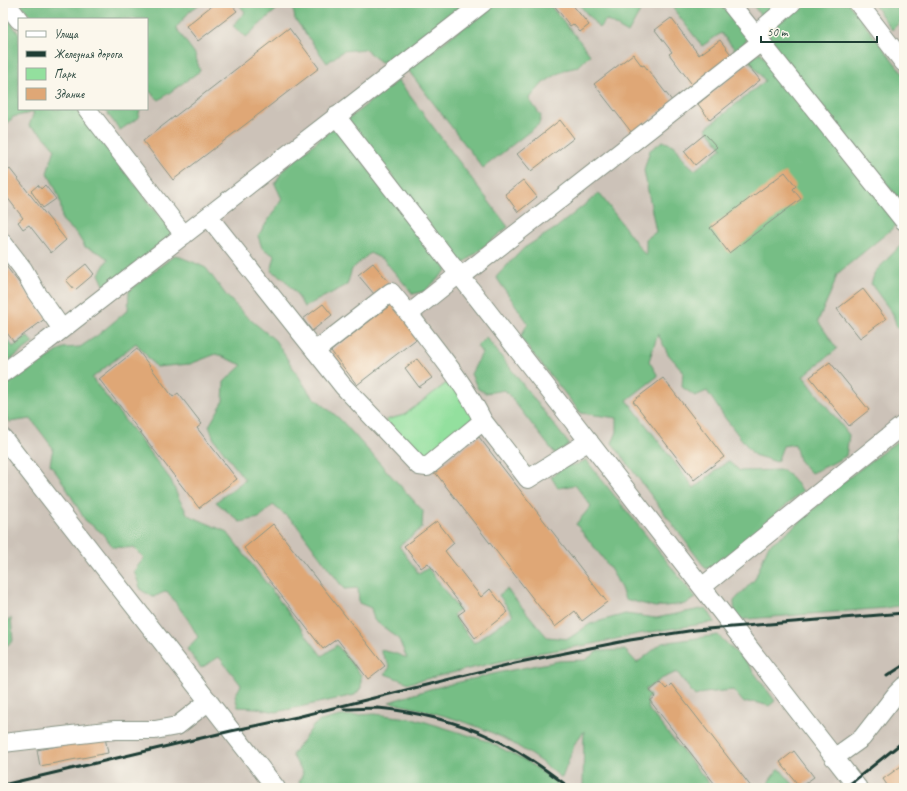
<svg xmlns="http://www.w3.org/2000/svg" width="907" height="791" font-family="Caveat,sans-serif">
	<rect width="100%" height="100%" fill="#fbf7ec"/>
	<filter id="ink" filterUnits="userSpaceOnUse"><feTurbulence type="fractalNoise" baseFrequency=".025" numOctaves="2"/><feDisplacementMap in="SourceGraphic" scale="8" xChannelSelector="R" yChannelSelector="G"/><feConvolveMatrix kernelMatrix="1 2 1 2 8 2 1 2 1" color-interpolation-filters="sRGB"/></filter>
	<filter id="wash" filterUnits="userSpaceOnUse"><feTurbulence type="fractalNoise" baseFrequency=".012" numOctaves="4" result="noise"/><feDisplacementMap in="SourceGraphic" scale="16" xChannelSelector="R" yChannelSelector="G"/><feGaussianBlur stdDeviation="0.9" result="paint"/><feColorMatrix in="noise" values="0 0 0 0 0 0 0 0 0 0 0 0 0 0 0 0 0 1.4 0 .05"/><feComposite in="paint" operator="in"/></filter>
	<g filter="url(#wash)">
		<rect width="100%" height="100%" fill="#f3ecd6"/>
		<path fill="#ccc2b8" fill-rule="evenodd" d="M3,3h901v785h-901zM19,19h128v90h-128z"/>
		<path fill="#93e09e" stroke="#598e69" d="M452,379l23,37 -50,43 -14,-6 -25,-33 18,-5z"/>
		<path fill="#76be85" stroke="#4a7e5c" d="M20,3h181l-11,8 -14,17 19,26 5,17 -41,29 -10,-9 -2,2v-74h-114z
			M238,3h40l-1,6 -31,28 -13,-11 12,-14z
			M292,3h179l-76,58 -14,1 -17,-13 -21,2 -16,12 -32,-44z
			M494,3h54l31,37 11,15 -12,12 -14,3 -21,13 -14,16 12,17 -2,8 -56,44 -75,-98z
			M578,3h67l-17,30 -22,-13 -7,8z
			M674,3h48l26,35 -10,15 -17,-20 -19,13 -27,-35z
			M751,3h30l-18,15z
			M806,3h42l56,72v130l-136,-165 3,-12z
			M873,3h31v15l-12,12z
			M3,12l16,22v75h57l97,124 -56,46 -13,6 -5,-11 9,-15 -8,-6 -15,-6 -8,-13 -15,-14c-1,-19 -4,-30 -15,-47l8,-24 -14,-16 -12,-7 5,-14 -21,5 -10,12z
			M760,52l138,172 -61,50 -4,13 -15,34 19,28 -34,27 46,59 -3,21 -17,9 -18,8 -12,-13 -4,-16 -12,2 -6,16 -23,-7 -29,-37 -18,-27 -12,5 -13,-9 1,-16 -15,-17 -10,-20 -9,27 9,15 -31,24 67,88 34,-27 12,10 44,-1 19,21 -85,72 -12,6 -94,-126 5,-11v-14l-36,-5 -61,-75 8,-15 -32,-46 28,-29 32,-20 43,-35 47,63v-17l10,-7 -12,-62 6,-20 13,-9 12,5 10,15 10,9 27,-22 -16,-20 59,-47 -16,-21z
			M398,80l110,147 -47,38 -113,-146z
			M104,109h36l-2,9 -18,12z
			M335,126l112,144 -22,21 -12,3 -29,-34 -14,-7 -18,16 -5,16 -43,22 -8,-14 -13,-15 -12,-7 4,-15 -13,-8 -4,-12 24,-37 -7,-15 8,-14z
			M904,242v86h-7l-4,-14 -22,-30 4,-12z
			M175,255l18,7 13,6 20,27 20,21 29,24 35,54 30,25 83,92 -1,17 -23,18 20,28 9,-6 31,42 -6,5 21,28 39,-28 -14,-20 8,-6 40,48 21,2 22,-15 35,-10 31,4 50,-10 9,14 -77,12 -45,10 -61,10 -123,29 -24,-9 5,-7 -10,-17 14,3 13,5 -9,-20 -24,-18 -3,-12 -12,-5 -1,-15 -14,1 -49,-66 -22,-18 -14,13 -19,4 -24,-20 29,-22 -31,-41 -5,-13 14,-24 1,-20 18,-17 -26,-11 -26,10 -34,3 -20,-24 -44,35 79,102 7,17 10,18 39,17 95,124 15,-11 24,30v13l-6,7 -79,17 -19,-4 -19,-1 -3,-11 6,-11 -22,-28 -18,11 -14,-19 11,-12 -9,-16 -22,-30 -14,6 -12,-7 -7,-19 10,-13 -10,-10 -21,-1 -11,-14 -17,-13 -21,-36 -14,-20 3,-16 -22,-29 -22,3 -6,-9v-24l4,-5 19,-11 37,-25 17,-1 18,-12 30,-25 1,-19z
			M3,334l10,13 14,-11 6,7 -30,22z
			M486,337l83,107 -13,11 -51,-65 -19,3 -8,-4 -7,-15 11,-21 -5,-7z
			M904,436v169l-19,3 -150,12 -1,-19 21,-22 13,-33 30,-22 45,-42z
			M586,460l110,138 -11,6 -30,3 -30,-8c-9,-29 -31,-51 -49,-75l15,-18 -16,-21 -17,3 -7,-11 13,-11 11,-1z
			M11,618l2,23 -10,7v-26z
			M718,635l29,28 28,38 -6,5 -14,-4 -11,1 -11,-13 -29,3 -9,3 -18,-24 -16,7 -16,11 5,6 -3,4 2,10 64,78h-130l1,-57 -9,12 -13,35c-15,-12 -31,-24 -48,-34 -38,-22 -82,-32 -125,-42l41,-13 72,-17 57,-11 27,-1 11,-9 28,-1 12,13 25,-20z
			M375,714l41,5 71,22 41,21 25,18 8,8h-259l-3,-5 4,-10 -11,-18 22,-30 6,-4 21,-5z
			M779,768l17,20h-26l-1,-7z"/>
		<g id="blocks">
			<path fill="#dfa776" d="M215,3h15l7,8 -39,30 -12,-15z
				M554,3h17l18,22 -9,7 -7,-8 -3,2 -17,-22z
				M671,18l28,37 21,-15 13,17 -39,30 -25,-33 3,-2 -17,-22z
				M289,28l30,40 -146,112 -30,-39z
				M633,54l9,12 2,-1 29,37 -41,31 -38,-49z
				M747,64l13,16 -50,40 -12,-16z
				M560,120l14,18 -43,33 -14,-17z
				M705,134l12,13 -22,18 -11,-14z
				M10,169l56,71 -15,13 -22,-28 -6,4 -5,-7 5,-4 -20,-26v-21l2,2z
				M785,172l11,14 -3,3 8,10 -72,54 -19,-25z
				M523,180l14,17 -19,15 -13,-18z
				M38,185l3,4 4,-4 11,14 -13,9 -12,-17z
				M3,262l43,56 -32,24 -11,-14z
				M373,263l16,19 -15,12 -16,-19z
				M86,264l8,10 -19,16 -9,-10z
				M863,289l23,30 -26,19 -23,-29z
				M393,303l26,34 -62,48 -26,-34z
				M323,304l9,11 -20,16 -9,-12z
				M137,349l36,48 5,-4 24,31 -5,4 40,51 -38,29 -100,-129z
				M417,359l15,19 -13,9 -14,-19z
				M830,362l39,48 -20,16 -39,-49z
				M663,378l61,79 -30,23 -61,-79z
				M479,437l128,165 -25,19 -7,-10 -20,16 -121,-156z
				M437,521l17,22 -9,8 36,46 9,-8 18,23 -33,26 -17,-23 7,-5 -37,-47 -7,5 -17,-22z
				M273,524l112,142 -17,13 -31,-40 -14,10 -79,-101z
				M660,682l6,7 5,-5 81,104h-34l-68,-87 5,-4 -5,-6z
				M105,737l3,16 -68,13 -3,-16z
				M794,751l20,26 -14,10 -20,-25z
				M904,764v24h-15l-6,-9z"/>
		</g>
	</g>
	<g filter="url(#ink)">
		<use href="#blocks" fill-opacity="0" stroke="#899485" stroke-width="1"/>
		<g fill="none" stroke-linecap="round" stroke-linejoin="round">
			<defs>
				<path id="minor" d="M6,3l13,17
					M730,3l31,39 1,-13 30,-26
					M858,3l46,60
					M87,109l97,126
					M336,116l522,672
					M208,216l135,170 76,80 8,1 56,-46 45,58 61,-38
					M3,243l20,26 13,23 26,37
					M459,274l-50,40c26,35 55,68 74,107
					M462,276l299,-234 143,179
					M315,351l76,-59 18,22
					M3,373l44,-32 436,-338
					M3,438l273,350
					M702,587l202,-163
					M3,743l112,-13h40l22,-4 32,-25
					M834,758l28,-20 35,-45 7,-7"/>
			</defs>
			<use href="#minor" stroke="#899485" stroke-width="20"/>
			<use href="#minor" stroke="#fff" stroke-width="18"/>
			<path stroke="#1f3d34" stroke-width="3" d="M887,676l17,-11
				M344,709c11,0 23,-1 34,-1 34,3 81,14 112,29 29,13 55,32 80,51
				M3,785l228,-54 66,-14 218,-54 115,-23 65,-10 209,-17
				M845,788l59,-47"/>
		</g>
	</g>
	<rect width="907" height="791" fill="none" stroke="#fbf7ec" stroke-width="16"/>
	<rect x="18" y="18" width="130" height="92" fill="#fbf7ec" stroke="#a3ada2"/>
	<rect x="26" y="31" width="20" height="6" fill="#ffffff" stroke="#a3ada2"/>
	<text x="54" y="38" font-size="12" fill="#1f3d34">Улица</text>
	<rect x="26" y="51" width="20" height="6" fill="#1f3d34" stroke="#a3ada2"/>
	<text x="54" y="58" font-size="12" fill="#1f3d34">Железная дорога</text>
	<rect x="26" y="68" width="20" height="12" fill="#93e09e" stroke="#a3ada2"/>
	<text x="54" y="78" font-size="12" fill="#1f3d34">Парк</text>
	<rect x="26" y="88" width="20" height="12" fill="#dfa776" stroke="#a3ada2"/>
	<text x="54" y="98" font-size="12" fill="#1f3d34">Здание</text>
	<path d="M761 36v6h116v-6" fill="none" stroke="#1f3d34" stroke-width="2"/>
	<text x="767" y="36" font-size="12" fill="#1f3d34" stroke="#fbf7ec" stroke-width="3" paint-order="stroke">50 m</text>
</svg>
